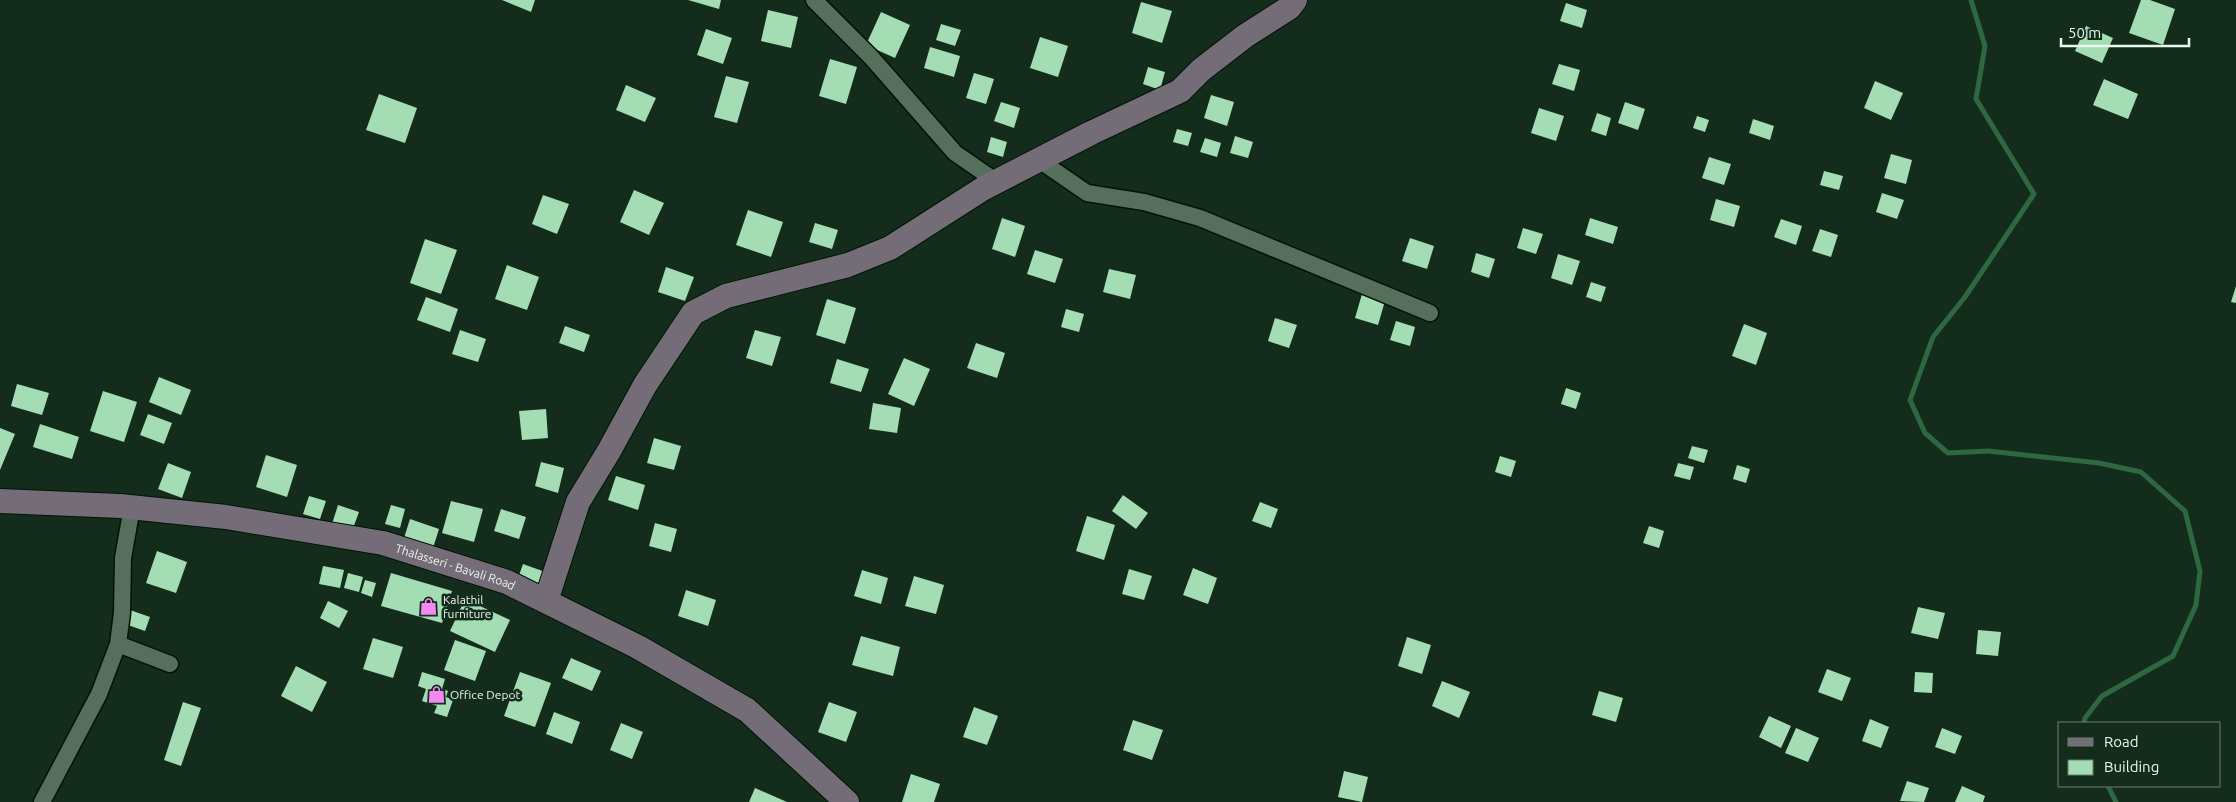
<svg xmlns="http://www.w3.org/2000/svg" width="2236" height="802" font-family="Ubuntu,sans-serif">
	<rect width="100%" height="100%" fill="#142c1c"/>
	<g fill="none" stroke-linecap="round" stroke-linejoin="round">
		<path stroke="#306743" stroke-width="5" d="M1971,0l14,46 -9,53 58,95 -69,103 -32,40 -23,63 15,33 23,20 40,-2 111,12 42,9 44,39 15,60 -4,34 -23,51 -71,40 -17,22 -1,5
			M2108,786l8,16"/>
	</g>
	<path fill="#a4ddb4" d="M502,0h33l-4,12z
		M688,0h33l-2,9z
		M2141,0h9l25,9 -12,36 -34,-12z
		M1141,2l31,9 -10,32 -30,-10z
		M1566,3l21,7 -5,18 -22,-7z
		M768,10l30,7 -7,31 -30,-7z
		M881,12l29,13 -15,33 -29,-13z
		M941,24l20,6 -6,16 -19,-6z
		M2086,26l27,12 -11,25 -27,-12z
		M706,29l26,9 -9,26 -26,-9z
		M1040,37l28,9 -10,31 -28,-9z
		M930,47l30,9 -6,21 -30,-9z
		M830,59l27,8 -11,37 -27,-8z
		M1559,64l21,6 -6,21 -22,-7z
		M1148,67l17,5 -5,18 -17,-6z
		M974,73l20,6 -8,25 -20,-6z
		M726,76l23,6 -12,41 -23,-6z
		M2104,79l34,15 -10,25 -35,-14z
		M1875,81l28,12 -12,27 -27,-12z
		M626,85l30,13 -11,24 -29,-12z
		M379,94l38,14 -12,35 -39,-13z
		M1211,95l23,7 -7,24 -23,-8z
		M1001,102l19,6 -6,20 -20,-7z
		M1625,102l20,7 -7,21 -20,-7z
		M1539,108l25,8 -8,25 -25,-8z
		M1597,113l14,5 -5,18 -15,-5z
		M1697,116l12,4 -4,12 -12,-4z
		M1753,119l21,7 -4,14 -21,-7z
		M1177,129l15,4 -4,13 -15,-4z
		M1235,136l18,6 -5,16 -18,-5z
		M991,137l16,5 -4,15 -16,-5z
		M1205,138l16,5 -4,14 -17,-5z
		M1891,154l21,6 -6,24 -22,-6z
		M1709,157l22,7 -7,21 -22,-7z
		M1824,171l19,5 -4,14 -19,-5z
		M634,190l30,13 -15,32 -29,-13z
		M1882,193l22,7 -7,19 -21,-7z
		M543,195l26,9 -12,30 -25,-10z
		M1716,199l24,7 -6,21 -24,-7z
		M748,210l35,12 -12,35 -35,-12z
		M1002,218l23,8 -10,31 -23,-8z
		M1590,218l28,9 -5,17 -28,-9z
		M1781,219l21,7 -6,19 -22,-8z
		M815,223l23,7 -6,19 -23,-7z
		M1523,228l20,6 -7,20 -19,-6z
		M1820,229l18,6 -7,22 -19,-6z
		M1410,238l24,8 -7,23 -25,-8z
		M425,239l32,11 -16,44 -31,-11z
		M1035,250l28,9 -8,24 -28,-9z
		M1476,253l19,6 -6,19 -18,-6z
		M1558,254l22,7 -8,24 -21,-7z
		M507,265l32,12 -12,33 -32,-11z
		M666,267l28,10 -9,24 -27,-9z
		M1109,269l27,6 -6,24 -27,-7z
		M1591,282l15,5 -5,15 -15,-5z
		M2236,286v17l-5,-1z
		M1362,294l23,7 -7,24 -23,-7z
		M426,297l32,12 -8,23 -33,-12z
		M827,299l29,9 -11,36 -29,-9z
		M1066,309l18,5 -5,18 -18,-5z
		M1275,318l22,7 -8,23 -21,-7z
		M1396,321l19,6 -5,19 -20,-6z
		M1744,324l23,9 -11,32 -24,-9z
		M565,326l25,9 -6,17 -25,-9z
		M460,330l26,9 -8,23 -26,-8z
		M755,330l26,7 -9,29 -26,-8z
		M976,343l29,10 -8,25 -30,-10z
		M904,358l26,11 -16,37 -26,-12z
		M837,359l32,10 -8,23 -31,-9z
		M159,377l32,13 -10,25 -32,-13z
		M17,384l32,9 -7,22 -31,-9z
		M1566,388l15,5 -5,16 -15,-5z
		M103,391l34,11 -13,40 -34,-11z
		M873,403l28,5 -4,25 -28,-4z
		M546,409l2,29 -26,2 -3,-29z
		M148,414l24,9 -8,21 -24,-9z
		M40,424l39,13 -7,22 -39,-12z
		M0,428l15,6 -15,36z
		M654,438l27,8 -7,24 -27,-7z
		M1692,446l16,4 -4,13 -16,-5z
		M266,455l31,10 -10,32 -31,-10z
		M1500,456l16,5 -5,16 -16,-5z
		M541,462l23,6 -6,25 -23,-7z
		M168,463l23,9 -9,26 -24,-9z
		M1678,463l16,4 -4,13 -16,-4z
		M1737,465l13,4 -4,14 -13,-4z
		M616,476l29,9 -7,25 -30,-10z
		M1123,495l25,18 -12,16 -24,-18z
		M309,496l17,5 -6,18 -17,-5z
		M451,501l32,8 -9,33 -32,-9z
		M1260,502l18,7 -7,19 -19,-7z
		M338,505l21,7 -7,19 -20,-7z
		M391,505l14,4 -5,19 -15,-4z
		M501,509l25,8 -7,22 -25,-8z
		M1087,516l28,9 -11,35 -28,-9z
		M410,519l29,10 -6,19 -29,-10z
		M655,523l22,6 -6,23 -22,-6z
		M1649,526l15,5 -5,17 -16,-5z
		M157,551l30,11 -11,31 -30,-10z
		M523,564l25,9 -7,20 -25,-9z
		M323,566l21,4 -4,18 -21,-4z
		M1193,568l24,10 -9,26 -25,-9z
		M1129,569l23,7 -8,24 -22,-6z
		M862,570l26,8 -7,26 -27,-8z
		M348,573l15,4 -4,15 -15,-4z
		M391,573l61,18 -10,32 -61,-17z
		M914,576l30,9 -8,29 -31,-8z
		M365,580l11,3 -4,14 -11,-4z
		M686,590l30,10 -8,26 -30,-10z
		M465,599l45,21 -15,32 -45,-21z
		M328,601l20,10 -9,17 -19,-10z
		M1918,607l27,6 -7,26 -27,-6z
		M130,610l20,7 -5,14 -20,-7z
		M1978,630l23,2 -3,24 -22,-2z
		M861,636l39,11 -7,29 -41,-11z
		M1407,637l24,8 -9,29 -24,-8z
		M373,638l30,9 -10,31 -30,-9z
		M455,640l31,11 -11,30 -31,-11z
		M571,658l30,13 -9,20 -30,-13z
		M296,666l31,16 -15,30 -31,-16z
		M1827,669l24,9 -9,23 -24,-9z
		M422,672l23,7 -3,10 6,2 -2,6 7,3 -6,17 -13,-4 3,-7 -15,-5 4,-12 -8,-3z
		M520,672l31,11 -16,44 -31,-11z
		M1915,672l18,1 -1,20 -18,-1z
		M1442,681l28,11 -11,26 -27,-12z
		M1599,691l24,7 -7,24 -24,-7z
		M183,702l18,6 -20,58 -17,-6z
		M829,702l28,10 -11,30 -28,-10z
		M974,707l24,9 -11,29 -24,-8z
		M554,712l26,10 -8,22 -26,-10z
		M1769,716l22,10 -10,22 -22,-11z
		M1870,719l19,8 -8,21 -19,-7z
		M1133,720l30,10 -11,30 -29,-10z
		M621,723l22,9 -11,27 -22,-9z
		M1796,728l23,10 -11,24 -23,-9z
		M1942,728l20,8 -7,18 -20,-7z
		M1344,771l24,6 -6,25 -24,-5z
		M911,774l29,10 -6,18h-32z
		M1907,781l22,7 -5,14 -24,-1z
		M1962,786l23,10 -2,6h-28z
		M755,788l32,14h-38z"/>
	<g fill="none" stroke-linecap="round" stroke-linejoin="round">
		<defs>
			<path id="street" d="M814,0l57,57 84,96 42,29
				M1039,160l48,33 57,9 56,16 230,95
				M118,644l52,20
				M42,802l57,-108 19,-50 4,-31 1,-55 9,-51"/>
			<g id="secondary">
				<path id="s1" d="M0,501l120,5 106,11 157,26 124,39 131,65 109,63 100,92"/>
				<path d="M546,601l32,-99 31,-51 36,-66 48,-72 33,-17 122,-31 42,-17 94,-60 107,-55 89,-42 21,-21 44,-34 44,-28 6,-8"/>
			</g>
		</defs>
		<use href="#street" stroke="#001406" stroke-width="19"/>
		<use href="#secondary" stroke="#001406" stroke-width="26"/>
		<use href="#street" stroke="#556f5c" stroke-width="16"/>
		<use href="#secondary" stroke="#746d78" stroke-width="24"/>
	</g>
	<defs>
		<symbol id="shop-bare" viewBox="-9 -9 18 18"><path d="M-5-2.5h2.3a2.7 3.5 0 0 1 5.4 0H5L5.5 6h-11ZM-1.5-2.5h3a1.5 2.3 0 0 0-3 0Z" fill="#f489f1" stroke="#142c1c" stroke-width="2.5" paint-order="stroke"/></symbol>
	</defs>
	<g fill-rule="evenodd">
		<use href="#shop-bare" x="416" y="594" width="25" height="25"/>
		<use href="#shop-bare" x="424" y="682" width="25" height="25"/>
	</g>
	<g text-anchor="middle" dominant-baseline="central" stroke-width="5" stroke-linejoin="round" paint-order="stroke">
		<g font-size="12" fill="#e8f7ec" stroke="#142c1c">
			<text stroke="none"><textPath href="#s1" startOffset="462">Thalasseri - Bavali Road</textPath></text>
		</g>
		<g font-size="12" fill="#e8f7ec" stroke="#142c1c" text-anchor="start">
			<text x="443" y="599">Kalathil<tspan x="443" dy="14">furniture</tspan></text>
			<text x="450" y="694">Office Depot</text>
		</g>
	</g>
	<rect x="2058" y="722" width="162" height="65" fill="#142c1c" stroke="#697d6f"/>
	<rect x="2068" y="738" width="25" height="8" fill="#746d78" stroke="#697d6f"/>
	<text x="2104" y="747" font-size="15" fill="#e8f7ec">Road</text>
	<rect x="2068" y="760" width="25" height="15" fill="#a4ddb4" stroke="#697d6f"/>
	<text x="2104" y="772" font-size="15" fill="#e8f7ec">Building</text>
	<path d="M2061 38v8h128v-8" fill="none" stroke="#e8f7ec" stroke-width="2.5"/>
	<text x="2068" y="38" font-size="15" fill="#e8f7ec" stroke="#142c1c" stroke-width="4" paint-order="stroke">50 m</text>
</svg>
